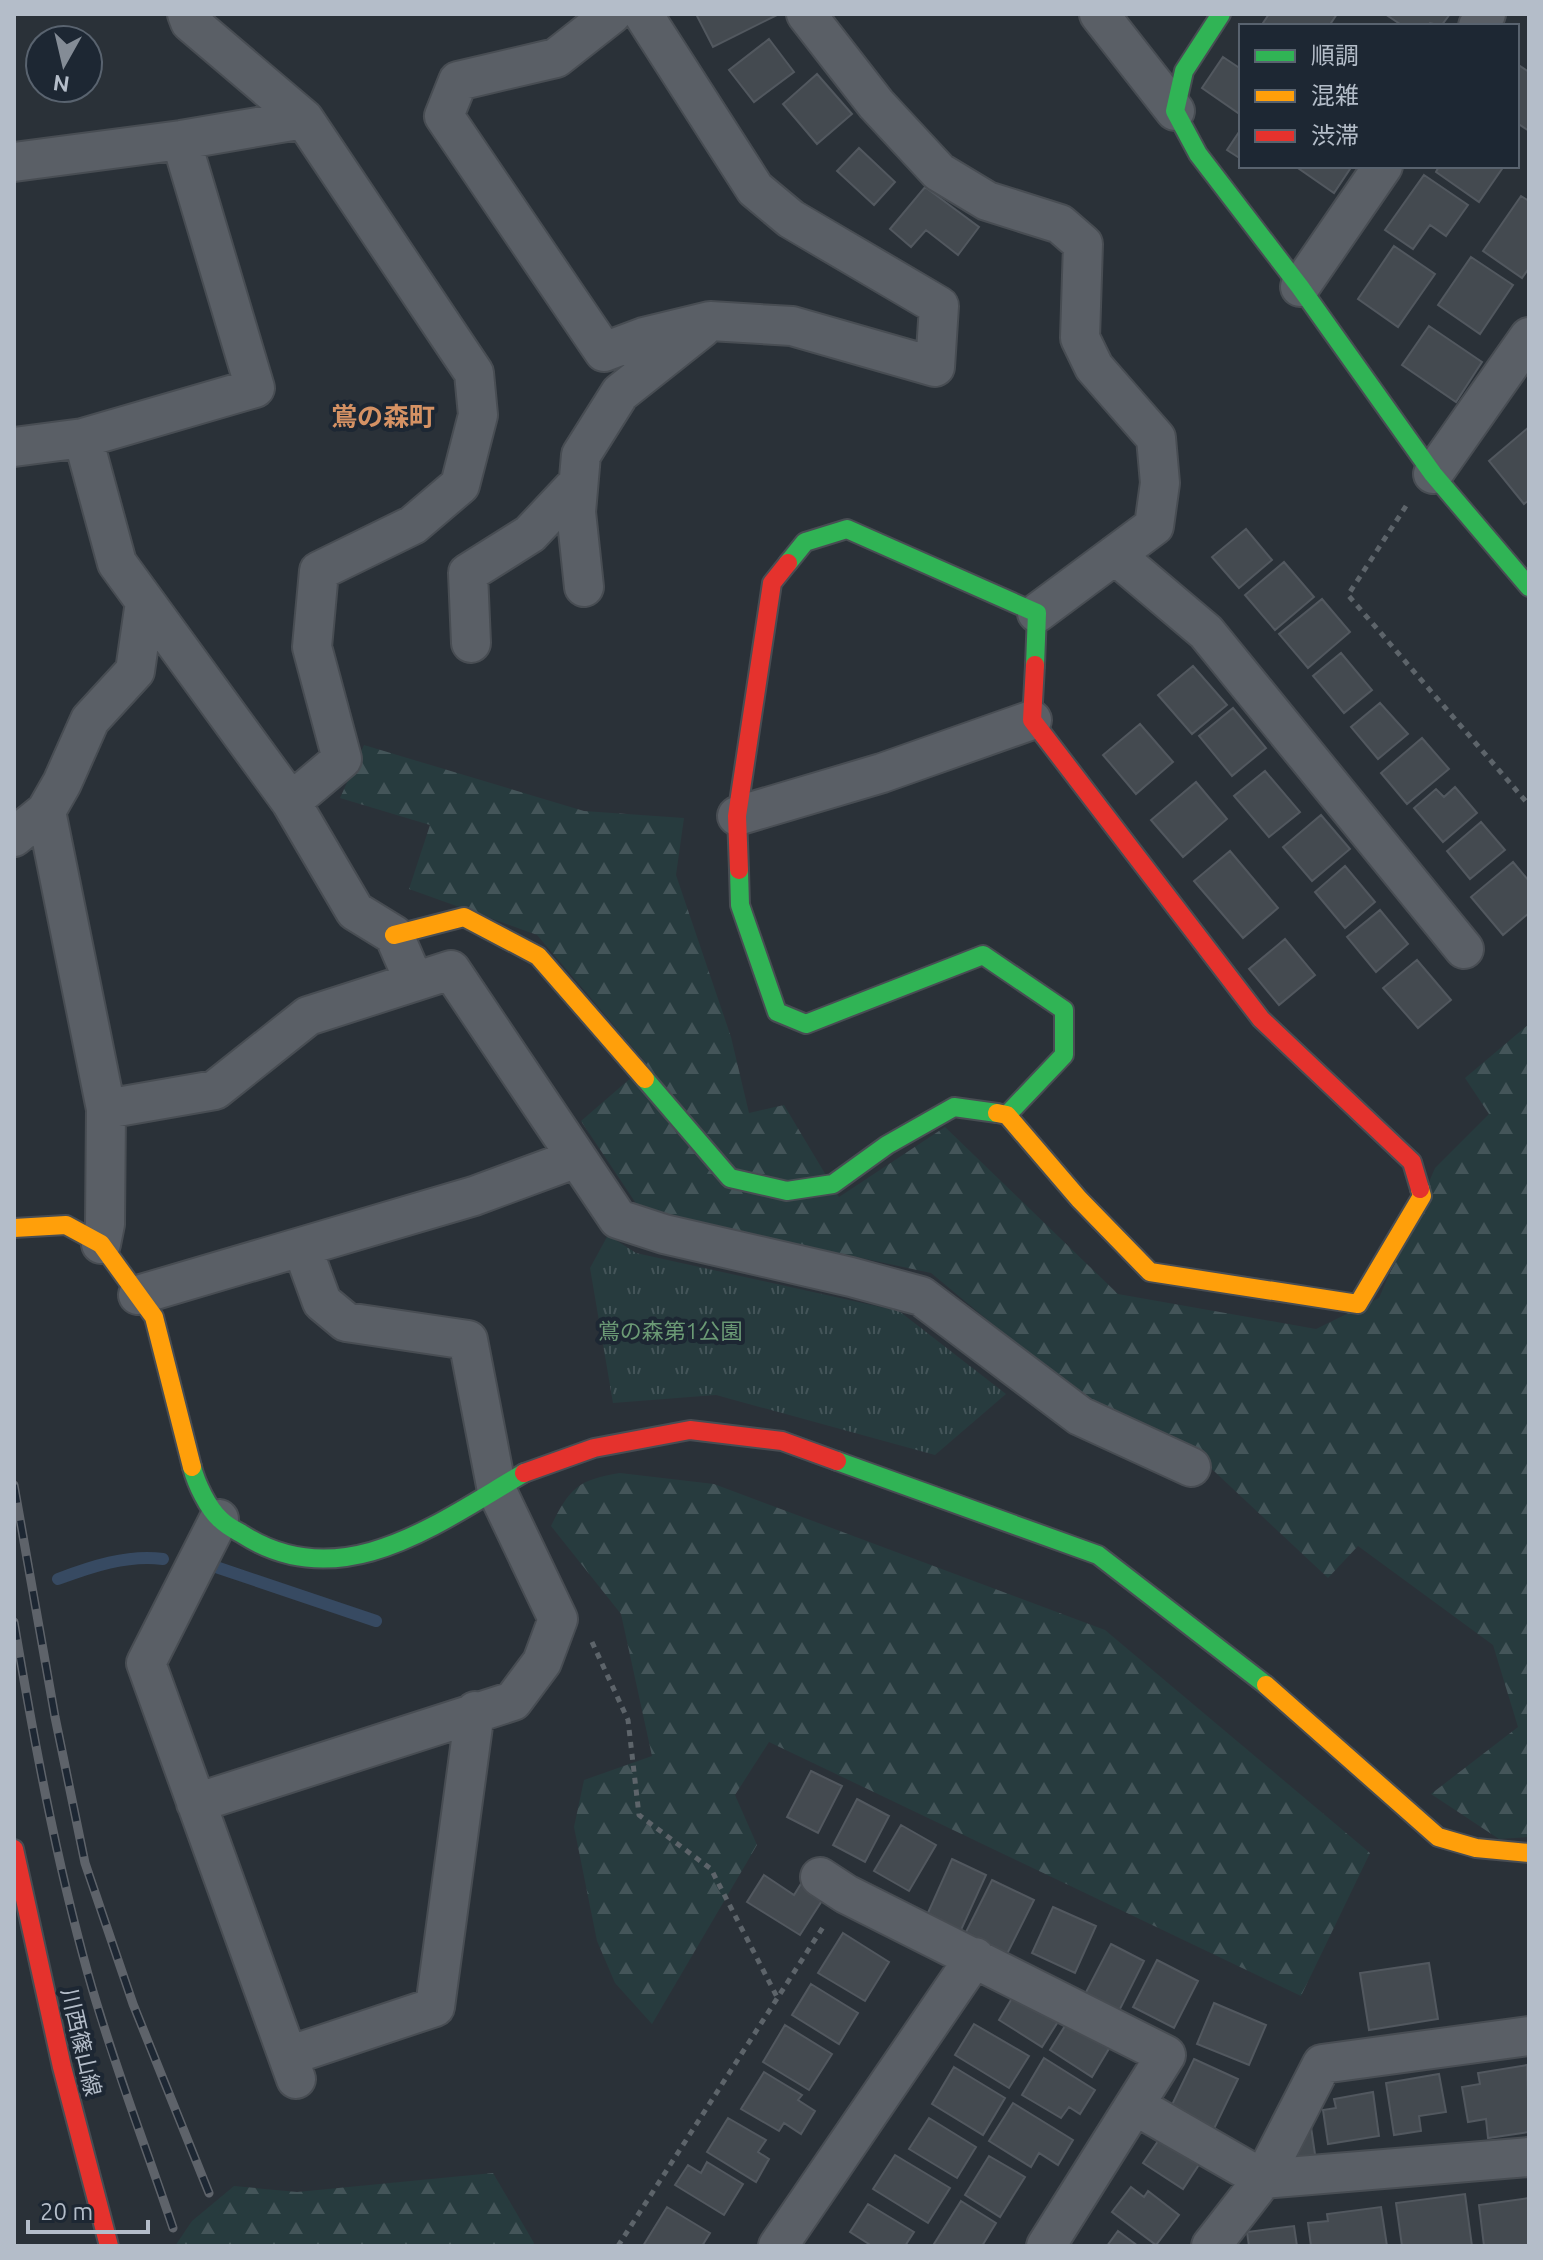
<svg xmlns="http://www.w3.org/2000/svg" width="1543" height="2260" font-family="Ubuntu,'Noto Sans JP',sans-serif">
	<defs>
		<pattern id="forest-firs" width="22" height="20" patternUnits="userSpaceOnUse" patternTransform="scale(2)"><rect width="22" height="20" fill="#273b3e"/><path d="M5 1l3.5 6h-7zM16 11l3.5 6h-7z" fill="#445559"/></pattern>
		<pattern id="park-tufts" width="24" height="20" patternUnits="userSpaceOnUse" patternTransform="scale(2)"><rect width="24" height="20" fill="#273b3e"/><path d="M3 7l-1-3M5 7V3M7 7l1-3M15 17l-1-3M17 17v-4M19 17l1-3" fill="none" stroke="#445559"/></pattern>
	</defs>
	<rect width="100%" height="100%" fill="#2a3138"/>
	<path fill="url(#forest-firs)" d="M364,745l220,66 100,7 -8,57 55,162 18,76 35,-8 55,92 106,-70 173,167 198,35 63,-31 56,-130 54,-54 -24,-36 64,-54v813l-30,2 -68,-45 87,-67 -25,-82 -135,-99 -30,32 -129,-121 -120,-61 -148,-123 -290,-62 -60,-90 66,-57 -110,-129 -128,-46 21,-64 -90,-27z
		M620,1473l94,11 391,146 265,223 -69,143 -532,-254 -34,53 22,50 -105,179 -37,-41 -18,-42 -23,-114 10,-47 68,-24 -31,-142 -70,-88c19,-38 26,-46 69,-53z
		M493,2173l41,70 -1,3h-358l17,-25 42,-35 63,6z"/>
	<path fill="url(#park-tufts)" d="M608,1235l28,18 263,58 107,83 -71,61 -219,-60 -103,8 -23,-135z"/>
	<g fill="none" stroke-linecap="round" stroke-linejoin="round">
		<path stroke="#374a62" stroke-width="12" d="M210,1565l166,56
			M58,1579c32,-12 70,-25 105,-20"/>
	</g>
	<path fill="#444a50" stroke="#52585f" stroke-width="2" d="M696,14h83l-66,33z
		M1269,14h68l-8,12h-68z
		M1385,14h65l-9,12 -11,-3 -2,3h-25z
		M769,39l25,33 -40,30 -25,-32z
		M1223,57l18,12v46l-39,-27z
		M1517,64l12,8v59l-12,-8z
		M817,74l35,40 -35,30 -34,-40z
		M1241,129v30l-14,-9z
		M859,148l36,34 -21,23 -37,-34z
		M1295,166h57l-18,27z
		M1439,166h65l-25,36 -43,-30z
		M1424,175l44,30 -22,31 -16,-11 -17,24 -28,-19z
		M925,187l54,40 -21,28 -32,-25 -15,17 -21,-18z
		M1521,196l8,5v67l-7,10 -39,-27z
		M1394,246l41,28 -37,53 -40,-28z
		M1471,257l42,28 -33,49 -42,-29z
		M1429,326l53,36 -26,40 -54,-37z
		M1529,427v73l-5,4 -35,-43z
		M1246,529l26,31 -33,28 -27,-31z
		M1284,562l30,35 -39,33 -30,-35z
		M1322,599l28,33 -42,36 -29,-34z
		M1341,653l31,37 -28,23 -31,-37z
		M1193,666l34,39 -35,29 -34,-39z
		M1380,703l28,31 -30,25 -27,-32z
		M1233,708l33,40 -34,28 -33,-40z
		M1140,724l33,38 -37,32 -33,-39z
		M1422,738l27,31 -42,35 -26,-31z
		M1265,771l35,41 -31,25 -35,-41z
		M1196,782l31,37 -44,38 -32,-37z
		M1455,787l22,26 -34,29 -29,-34 22,-19 8,8z
		M1321,815l29,34 -38,32 -29,-34z
		M1481,822l24,28 -35,29 -23,-28z
		M1230,851l48,57 -35,30 -49,-57z
		M1513,862l16,19v32l-26,22 -32,-38z
		M1345,866l30,36 -30,26 -30,-36z
		M1380,910l28,34 -32,28 -29,-35z
		M1285,939l30,36 -36,30 -30,-36z
		M1417,960l34,40 -33,28 -35,-40z
		M811,1771l31,15 -24,47 -31,-16z
		M857,1799l32,17 -24,46 -32,-17z
		M901,1825l35,20 -27,46 -35,-20z
		M952,1859l34,16 -25,55 -34,-15z
		M764,1875l30,20 8,-13 23,14 -25,39 -53,-33z
		M992,1880l42,20 -27,54 -42,-20z
		M1053,1907l43,19 -21,47 -43,-20z
		M843,1933l46,29 -24,39 -47,-28z
		M1111,1944l33,17 -26,52 -34,-17z
		M1157,1960l41,21 -24,47 -41,-21z
		M1429,1963l9,56 -69,11 -9,-57z
		M811,1984l47,29 -19,31 -47,-29z
		M1017,1990l44,27 -19,30 -43,-27z
		M1214,2003l52,22 -17,40 -52,-21z
		M1068,2021l42,26 -18,30 -42,-27z
		M974,2024l55,32 -20,32 -54,-33z
		M785,2025l47,29 -23,36 -46,-28z
		M1044,2058l51,32 -15,24 -11,-7 -8,11 -39,-23z
		M1194,2059l44,20 -25,52 -44,-20z
		M1527,2065l2,67 -41,6 -2,-19 -18,3 -6,-35 18,-3 -2,-11z
		M954,2067l51,31 -22,37 -51,-31z
		M764,2072l38,23 -4,5 17,11 -14,23 -17,-11 -5,8 -38,-22z
		M1439,2074l7,38 -27,4 2,15 -27,4 -8,-52z
		M1373,2092l6,44 -51,8 -5,-34 13,-2 -2,-9z
		M1013,2103l60,37 -15,25 -19,-12 -8,14 -42,-26z
		M728,2118l38,22 -8,12 11,7 -13,23 -49,-30z
		M929,2118l47,29 -19,31 -48,-29z
		M1311,2127l5,34 -18,3 -5,-34z
		M1165,2131l39,26 -21,32 -40,-26z
		M895,2155l55,33 -22,35 -55,-34z
		M989,2156l36,21 -25,40 -35,-22z
		M707,2162l36,22 -19,31 -49,-30 13,-20 13,8z
		M1131,2187l13,10 4,-6 31,24 -23,30 -44,-33z
		M1465,2194l7,52h-70l-6,-43z
		M1529,2198v48h-45l-5,-41z
		M961,2201l35,22 -14,23h-45l-3,-2z
		M868,2204l46,28 -9,14h-33l-22,-14z
		M667,2207l43,26 -8,13h-59z
		M1381,2207l6,39h-76l-3,-23 20,-2 -1,-7z
		M1294,2226l3,20h-48l-2,-14z
		M1118,2231l20,15h-31z"/>
	<g fill="none" stroke-linecap="round" stroke-linejoin="round">
		<defs>
			<path id="street" d="M187,14l3,8 114,97 170,254 4,42 -18,70 -47,40 -94,46 -7,76 30,112 -51,43
				M612,14l-56,44 -98,23 -14,35 160,236 40,-15 66,-16 82,5 143,41 4,-61 -148,-87 -36,-30 -112,-175
				M806,14l70,90 63,68 48,29 73,23 23,20 -3,94 14,29 62,71 4,45 -6,43 -117,87
				M1099,14l76,97
				M1478,26l8,-12
				M14,162l167,-22 123,-21
				M1300,287l83,-121
				M83,438l172,-50 -74,-248
				M14,447l69,-9 34,125 174,239 64,109 39,24 20,46
				M1433,474l96,-137
				M1115,555l91,77 258,317
				M584,587l-8,-75 5,-57 39,-62 82,-65
				M471,643l-3,-70 62,-39 48,-51
				M46,811l60,298
				M737,816l145,-43 150,-53
				M14,837l32,-26 16,-28 28,-63 45,-49 10,-69
				M101,1244l4,-20 1,-115 109,-19 93,-74 143,-46 167,249 46,15 187,43 70,19 159,120 111,51
				M138,1295l336,-99 103,-38
				M219,1519l-73,144 150,416
				M196,1803l317,-102 29,-39 16,-43 -61,-128 -29,-151 -122,-18 -24,-20 -20,-55
				M820,1877l26,17 320,161 -120,191
				M288,2056l147,-49 40,-296
				M1136,2106l127,73 59,-115 207,-28
				M778,2246l197,-289
				M1211,2246l52,-67 266,-22"/>
			<path id="fast" d="M1221,14l-37,57 -9,40 23,43 102,133 133,187 96,113
				M788,563l17,-21 42,-13 190,84 -2,52
				M739,870l1,35 37,107 29,12 177,-69 81,55v45l-57,60
				M645,1079l85,99 57,13 46,-7 54,-39 67,-38 43,6
				M837,1461l261,94 168,130
				M192,1467c4,16 16,42 29,53 6,6 14,10 21,14 99,64 196,-11 282,-61"/>
			<path id="slow" d="M394,935l70,-18 74,39 107,123
				M997,1113l10,2 72,84 71,73 208,32 64,-108 -2,-7
				M14,1228l52,-3 35,19 53,73 38,150
				M1266,1685l172,152 38,11 53,5"/>
			<path id="jam" d="M1035,665l-3,55 229,299 151,143 8,27
				M739,870l-2,-54 35,-233 16,-20
				M524,1473l70,-25 96,-18 92,11 55,20
				M14,1849l48,218 47,179"/>
		</defs>
		<use href="#street" stroke="#484d53" stroke-width="42"/>
		<use href="#fast" stroke="#484d53" stroke-width="22"/>
		<use href="#slow" stroke="#484d53" stroke-width="22"/>
		<use href="#jam" stroke="#484d53" stroke-width="22"/>
		<path stroke="#5d646a" stroke-width="5" stroke-dasharray="6 6" stroke-linecap="butt" d="M1406,506l-58,89 181,210
			M592,1642l36,78 11,95 72,54 66,128
			M618,2246l207,-322"/>
		<use href="#street" stroke="#5a5f66" stroke-width="38"/>
		<use href="#fast" stroke="#30b455" stroke-width="18"/>
		<use href="#slow" stroke="#ff9f0a" stroke-width="18"/>
		<use href="#jam" stroke="#e5322d" stroke-width="18"/>
		<defs>
			<path id="rail" d="M14,1485l41,232 30,146 48,141 76,189
				M14,1622c20,119 42,237 74,352 24,86 57,170 85,254"/>
		</defs>
		<use href="#rail" stroke="#5e636a" stroke-width="9"/>
		<use href="#rail" stroke="#1d2733" stroke-width="6" stroke-dasharray="18" stroke-linecap="butt"/>
	</g>
	<g text-anchor="middle" dominant-baseline="central" stroke-width="8" stroke-linejoin="round" paint-order="stroke">
		<g font-size="22" fill="#6b9a75" stroke="#1d2733">
			<text x="670" y="1330">鴬の森第1公園</text>
		</g>
		<g font-size="22" fill="#b4bdc9" stroke="#1d2733">
			<text transform="translate(82 2042) rotate(77)">川西篠山線</text>
		</g>
		<g font-size="26" font-weight="bold" fill="#d59264" stroke="#1d2733">
			<text x="383" y="416">鴬の森町</text>
		</g>
	</g>
	<rect width="1543" height="2260" fill="none" stroke="#b4bdc9" stroke-width="32"/>
	<rect x="1239" y="24" width="280" height="144" fill="#1d2733" stroke="#59636f" stroke-width="2"/>
	<rect x="1255" y="50" width="40" height="12" fill="#30b455" stroke="#59636f" stroke-width="2"/>
	<text x="1311" y="64" font-size="24" fill="#b4bdc9">順調</text>
	<rect x="1255" y="90" width="40" height="12" fill="#ff9f0a" stroke="#59636f" stroke-width="2"/>
	<text x="1311" y="104" font-size="24" fill="#b4bdc9">混雑</text>
	<rect x="1255" y="130" width="40" height="12" fill="#e5322d" stroke="#59636f" stroke-width="2"/>
	<text x="1311" y="144" font-size="24" fill="#b4bdc9">渋滞</text>
	<g transform="translate(64 64) rotate(188)"><circle r="38" fill="#1d2733" stroke="#59636f" stroke-width="2"/>
	<path d="M0-6L14 30L0 20L-14 30Z" fill="#848c96"/>
	<text y="-12" font-size="22" font-weight="bold" text-anchor="middle" fill="#b4bdc9">N</text>
	</g>
	<path d="M28 2220v12h120v-12" fill="none" stroke="#b4bdc9" stroke-width="4"/>
	<text x="40" y="2220" font-size="24" fill="#b4bdc9" stroke="#1d2733" stroke-width="6" paint-order="stroke">20 m</text>
</svg>
